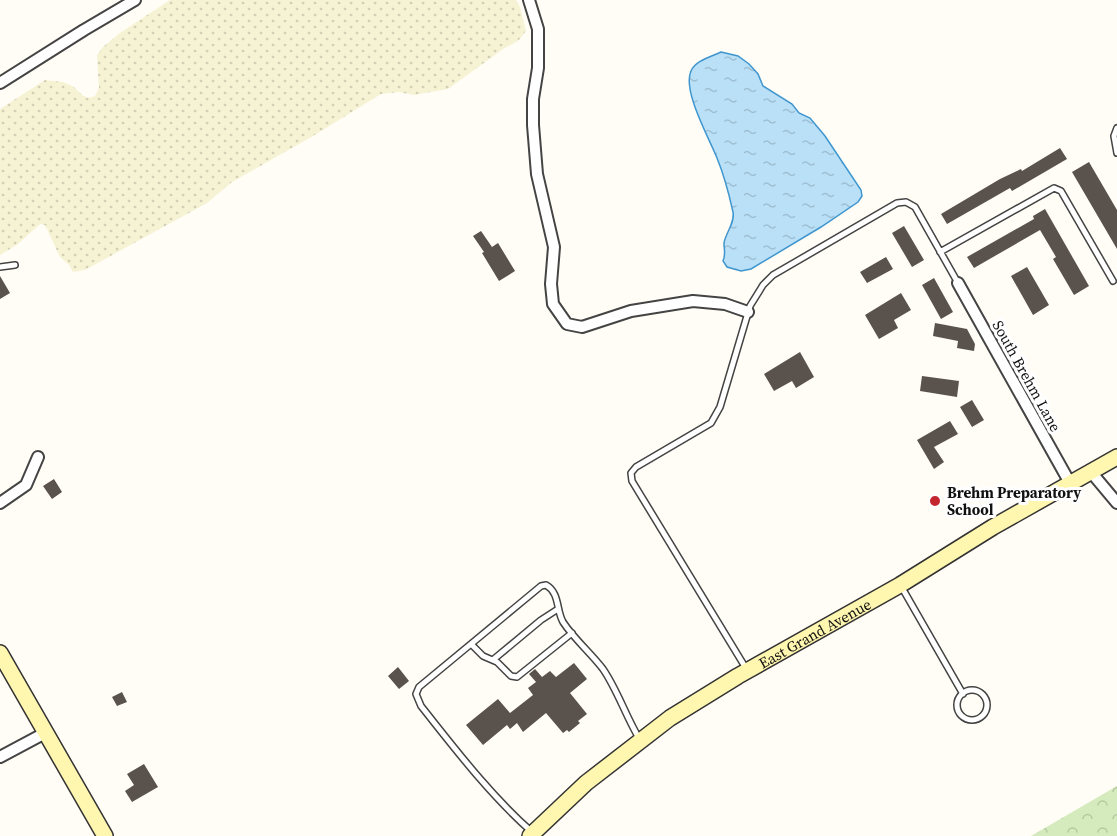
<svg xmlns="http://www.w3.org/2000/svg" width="1117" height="836" font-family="'Source Serif 4',serif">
	<defs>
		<pattern id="farmland-dots" width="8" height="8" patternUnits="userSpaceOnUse" patternTransform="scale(1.5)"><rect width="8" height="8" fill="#f6f3d4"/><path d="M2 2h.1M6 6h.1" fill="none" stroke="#d2cfb5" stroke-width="1.8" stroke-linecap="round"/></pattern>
		<pattern id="park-crowns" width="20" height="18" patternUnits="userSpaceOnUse" patternTransform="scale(1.5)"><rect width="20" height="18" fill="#d5ebbd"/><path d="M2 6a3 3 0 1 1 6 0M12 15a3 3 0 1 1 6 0" fill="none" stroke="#b6c8a1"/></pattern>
		<pattern id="water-ripples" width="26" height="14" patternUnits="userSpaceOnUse" patternTransform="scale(1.5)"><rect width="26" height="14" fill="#b9e0f7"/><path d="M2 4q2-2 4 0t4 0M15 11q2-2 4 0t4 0" fill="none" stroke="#9ebfd3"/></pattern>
	</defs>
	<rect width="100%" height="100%" fill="#fffdf5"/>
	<path fill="url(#farmland-dots)" d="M170,0h346l4,7 6,24 -8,10 -15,8 -55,40 -34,6 -15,-3 -18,2 -68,42 -81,46 -25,21 -122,67 -12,2 -4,-7 -9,-8 -15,-32 -5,-1 -22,20 -18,11v-146l45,-29 18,2 11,5 8,8 6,3 7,-2 4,-8 -2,-33 6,-8 17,-14z"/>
	<path fill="url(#park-crowns)" d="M1117,786v50h-86z"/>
	<path fill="url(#water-ripples)" stroke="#3f96cf" stroke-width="1.5" d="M721,52l17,4 11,8 9,10 5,12 29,18 7,9 11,5 15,18 36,54 1,6 -4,6 -37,25 -70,42 -10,2 -14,-4 -4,-6c3,-7 1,-11 1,-18 2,-11 11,-20 9,-31 -4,-18 -9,-37 -16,-54 -8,-20 -35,-68 -26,-87 5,-11 20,-14 30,-19z"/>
	<path fill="#5a524d" d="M1060,148l7,11 -55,32 -2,-3 -63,36 -6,-10 59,-35 21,-10 1,2z
		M1089,162l28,48v39l-45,-77z
		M1045,209l44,77 -15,9 -21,-36 3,-2 -16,-27 -66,38 -7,-11 67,-38 -1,-3z
		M904,226l20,34 -12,7 -20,-34z
		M481,231l11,16 6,-4 17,28 -16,10 -17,-28 2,-1 -11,-16z
		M886,257l7,12 -26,14 -7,-11z
		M1027,267l22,38 -16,10 -22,-39z
		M0,276l10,17 -10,6z
		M934,278l19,34 -12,7 -19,-34z
		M901,293l10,17 -17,10 4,8 -19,11 -14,-24z
		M935,323l32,6 8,15 -1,7 -17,-3 1,-7 -25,-5z
		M800,352l14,25 -18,11 -4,-7 -18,10 -10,-17z
		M922,376l37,5 -2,16 -37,-6z
		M972,400l12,20 -12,7 -12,-20z
		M950,421l8,13 -24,13 10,15 -10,7 -17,-29z
		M54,479l8,13 -10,7 -9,-13z
		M574,663l13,16 -17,14 17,21 -9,7 2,2 -11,9 -2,-2 -4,3 -17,-20 -23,19 -6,-9 -7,6 -3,-4 -24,20 -17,-20 32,-26 12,14 23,-18 -5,-7 8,-6 -7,-8 6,-5 7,8 8,-6 6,6z
		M398,667l11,14 -10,8 -11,-13z
		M122,692l5,10 -10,4 -5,-9z
		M144,764l14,23 -26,15 -7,-11 9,-6 -7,-11z"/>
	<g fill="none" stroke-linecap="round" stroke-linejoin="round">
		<defs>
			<path id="lane" d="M1117,128l-3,8 3,17
				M940,252l114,-64 7,3 52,90
				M0,267l15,-2
				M901,586l62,108
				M471,644l12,12 14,6 14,14 6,1 55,-44
				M494,659l47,-39 17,-11
				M747,670l-115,-189 -1,-8 5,-6 75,-44 9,-16 30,-101 13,-21 10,-10 124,-72 9,-1 9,5 43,76
				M957 705a15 15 0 1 1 30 0a15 15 0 1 1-30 0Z
				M532,832c-42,-37 -76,-82 -111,-126l-5,-12 3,-7 122,-101 5,-1c14,8 10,25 17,37 11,17 28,31 40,47 15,22 23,48 37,71"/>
			<path id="street" d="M529,0l9,29v39l-5,31v26l4,49 17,73 -3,37 2,20 14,20 15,3 49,-16 62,-10 32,3 23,8
				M0,83l84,-53 51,-30
				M958,283l112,200
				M1091,472l26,31
				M0,503l26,-18 12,-28
				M0,757l45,-24"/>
			<g id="secondary">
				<path d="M0,653l105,183"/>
				<path id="s1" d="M530,836l56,-53 84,-65 68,-42 162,-91 93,-58 124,-70"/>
			</g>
		</defs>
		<use href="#lane" stroke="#444" stroke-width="8"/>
		<use href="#street" stroke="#444" stroke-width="14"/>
		<use href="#secondary" stroke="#333" stroke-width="18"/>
		<use href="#lane" stroke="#fff" stroke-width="5"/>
		<use href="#street" stroke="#fff" stroke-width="10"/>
		<use href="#secondary" stroke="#fff6b0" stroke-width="15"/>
	</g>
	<circle fill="#c4262e" stroke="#fff" stroke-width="2" cx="935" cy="501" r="6"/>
	<g text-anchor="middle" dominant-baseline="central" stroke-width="6" stroke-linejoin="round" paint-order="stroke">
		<g font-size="15" fill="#111" stroke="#fff">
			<text transform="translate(1027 376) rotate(61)">South Brehm Lane</text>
			<text stroke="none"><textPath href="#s1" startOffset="351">East Grand Avenue</textPath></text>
		</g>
		<g font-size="15" font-weight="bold" fill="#111" stroke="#fff" text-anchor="start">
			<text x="947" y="492">Brehm Preparatory<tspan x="947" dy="17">School</tspan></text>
		</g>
	</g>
</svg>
